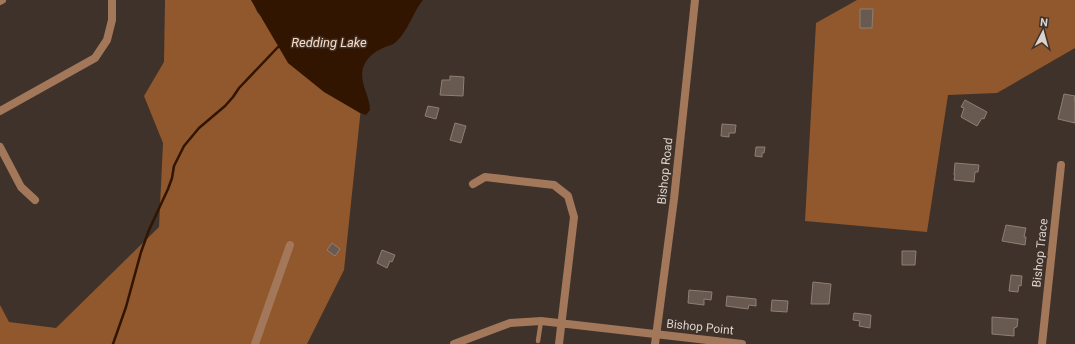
<svg xmlns="http://www.w3.org/2000/svg" width="1075" height="344" font-family="Roboto,sans-serif">
	<rect width="100%" height="100%" fill="#3f322a"/>
	<path fill="#91582d" d="M165,0h87l5,12 28,29 77,57 -18,172 -37,74h-307v-39l9,17 47,6 103,-101 4,-84 -19,-47 20,-34z
		M857,0h218v48l-78,45 -49,2 -21,137 -122,-11 11,-198z"/>
	<path fill="#321500" d="M251,0h172c-10,12 -15,31 -27,42 -2,2 -5,3 -8,4 -11,4 -21,10 -25,22 -4,15 7,28 7,42l-4,5 -6,-2 -36,-21 -36,-29z"/>
	<g fill="none" stroke-linecap="round" stroke-linejoin="round">
		<path stroke="#321500" stroke-width="2.5" d="M113,344l13,-37 15,-55 8,-22 19,-41 4,-11 2,-12 10,-20 15,-18 26,-22 8,-9 6,-9 39,-41"/>
	</g>
	<path fill="#685a51" stroke="#8e7f75" d="M860,9h13l-1,19h-12z
		M450,76l14,1 -1,19 -23,-1 2,-15h8z
		M1064,94l11,2 -1,5h1v22l-17,-4z
		M965,100l22,12 -3,7 -2,-1 -5,8 -16,-9 3,-9 -3,-1z
		M428,106l11,2 -3,11 -11,-3z
		M455,123l11,3 -5,17 -11,-3z
		M722,124l14,1 -1,8h-6v4l-8,-1z
		M756,147h9l-1,6h-2v4l-7,-1z
		M955,163l24,2 -1,7h-3l-1,10 -20,-2 1,-5h-1z
		M1006,225l20,3 -2,9h2l-1,8 -23,-4z
		M332,243l8,6 -5,7 -8,-6z
		M382,250l13,5 -3,7 -2,-1 -3,7 -10,-5z
		M902,251h14l-1,14h-13z
		M1011,275l11,1 -1,10 -2,-1 -1,7 -9,-1z
		M813,282l18,2 -2,20h-18z
		M689,290l23,2 -1,8 -7,-1v6l-16,-2z
		M727,296l29,3v7l-7,-1 -1,4 -22,-3z
		M772,300l16,1 -1,11 -16,-1z
		M854,313l17,2 -1,13 -11,-2 1,-5 -7,-1z
		M992,317l26,2 -1,8h-1l-1,1h-1v8l-22,-2z"/>
	<g fill="none" stroke-linecap="round" stroke-linejoin="round">
		<path stroke="#a37759" stroke-width="4.5" d="M538,341l3,-20"/>
		<path stroke="#a37759" stroke-width="8" d="M0,1l2,-1
			M0,111l95,-53 12,-18 5,-20v-20
			M0,147l21,40 14,13
			M473,184l12,-7 69,8 14,11 6,21 -15,127
			M255,344l35,-99
			M454,344l56,-21 31,-2 201,23
			M655,344l19,-145 21,-199
			M1042,344l19,-179"/>
	</g>
	<g text-anchor="middle" dominant-baseline="central" stroke-width="3" stroke-linejoin="round" paint-order="stroke">
		<g font-size="12" fill="#dbd3cd" stroke="#3f322a">
			<text transform="translate(665 171) rotate(-84)">Bishop Road</text>
			<text transform="translate(1040 253) rotate(-84)">Bishop Trace</text>
			<text transform="translate(700 327) rotate(6)">Bishop Point</text>
		</g>
		<g font-size="13" font-style="italic" fill="#fddac2" stroke="#3f322a">
			<text x="329" y="42">Redding Lake</text>
		</g>
	</g>
	<g transform="translate(1043 32) rotate(6)" stroke="#3f322a" stroke-width="3" paint-order="stroke">
	<path d="M0-3L7 15L0 10L-7 15Z" fill="#dbd3cd"/>
	<text y="-6" font-size="11" font-weight="bold" text-anchor="middle" fill="#dbd3cd">N</text>
	</g>
</svg>
